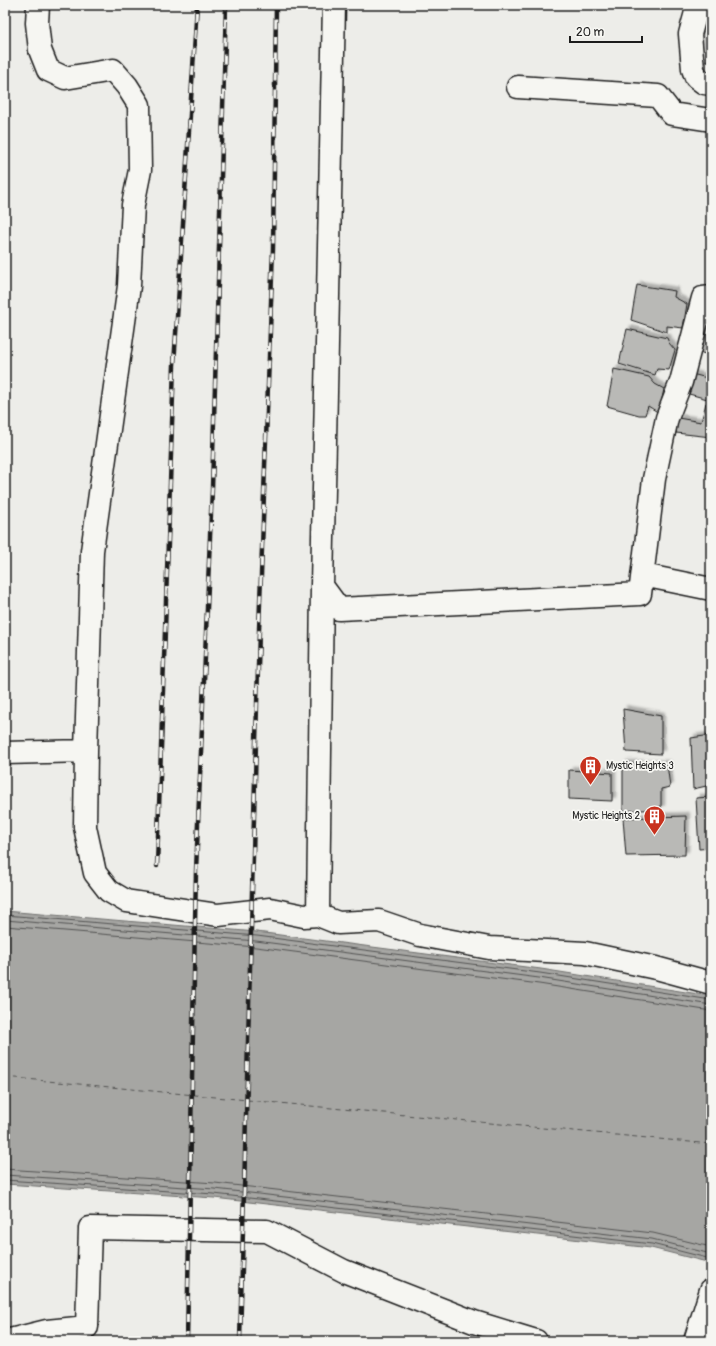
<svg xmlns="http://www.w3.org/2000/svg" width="716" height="1346" font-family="Pangolin,sans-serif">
	<defs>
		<filter id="shadow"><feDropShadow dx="3.5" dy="-3.5" stdDeviation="1" flood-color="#0004"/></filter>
	</defs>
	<rect width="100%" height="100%" fill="#edede9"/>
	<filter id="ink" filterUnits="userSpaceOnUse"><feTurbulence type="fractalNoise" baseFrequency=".025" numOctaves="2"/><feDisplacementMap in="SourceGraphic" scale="8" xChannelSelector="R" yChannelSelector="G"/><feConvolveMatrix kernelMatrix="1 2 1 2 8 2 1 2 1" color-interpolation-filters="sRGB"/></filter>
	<g filter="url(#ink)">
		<path fill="#cececb" stroke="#757574" d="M689,5h22v56l-27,-3z"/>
		<path fill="#a6a6a3" stroke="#6f6f6d" d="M5,911l252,21 284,37 170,27v267l-60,-15 -437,-50 -209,-14z"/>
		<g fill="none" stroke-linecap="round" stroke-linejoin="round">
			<path stroke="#535352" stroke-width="1" d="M5,915l252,21 283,37 171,27
				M5,920l251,21 283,37 172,27
				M5,926l251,21 283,37 172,27
				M5,1169l210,14 438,50 58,14
				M5,1175l210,14 437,50 59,15
				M5,1180l209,14 438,50 59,15"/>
			<path stroke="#535352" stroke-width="1" stroke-dasharray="5 4" stroke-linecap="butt" d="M5,1077l706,67"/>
		</g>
		<path fill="#b9b9b6" stroke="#1c1c1c" filter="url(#shadow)" d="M637,285l38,6 -1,6 13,7 -4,24 -16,-2v6l-36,-12z
			M711,309v46l-14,-3z
			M627,329l40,9 2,5 6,7 -6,20 -12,-1 -2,6 -36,-11z
			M614,369l35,8 6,7 9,5 -5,24 -11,-7 -3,9h-6l-32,-9z
			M692,374l19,5v21l-22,-6z
			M706,403l5,1v33l-35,-4 2,-15 23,4z
			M623,709l38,7v38l-35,-2z
			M711,735v50l-18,4 -2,-51z
			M623,764h44l3,23 -9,2v20l-38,2z
			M569,770l43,3v28l-43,-2z
			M711,797v51l-12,1 -3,-51z
			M686,816l-1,39 -59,1 -3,-38z"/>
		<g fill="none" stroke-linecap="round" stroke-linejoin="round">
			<defs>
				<path id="minor" d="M698,5l-8,29 3,35 3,8 8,6 7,1
					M518,87l140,9 14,18 39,6
					M643,575l68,14
					M322,586l17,23 301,-15 14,-115 13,-61 14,-36 22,-84 8,-1
					M86,751l-1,76 10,46 14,18 17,10 92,14 52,-6 34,7 14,-1 20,8 41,-2 41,14 69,13 96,5 71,15 55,15
					M5,753l81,-2 6,-200 37,-265 4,-81 7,-35 -1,-65 -12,-19 -14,-16 -48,8 -17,-8 -8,-20 -3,-27 1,-18
					M318,915l4,-329 12,-581
					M6,1341l41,-10 40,-4 3,-99 177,3 77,40 130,51 62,19"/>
				<path id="secondary" d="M695,1341l16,-51"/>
			</defs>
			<use href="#minor" stroke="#1c1c1c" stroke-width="25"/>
			<use href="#secondary" stroke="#1c1c1c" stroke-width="25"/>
			<use href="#minor" stroke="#f6f6f2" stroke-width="22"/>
			<use href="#secondary" stroke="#f6f6f2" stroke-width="22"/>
			<defs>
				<path id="rail" d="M157,866l17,-501 23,-360
					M187,1341l9,-470 16,-382 14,-484
					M240,1341l19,-711 14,-382 3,-243"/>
			</defs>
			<use href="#rail" stroke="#1c1c1c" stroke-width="4.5"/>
			<use href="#rail" stroke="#f6f6f2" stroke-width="3" stroke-dasharray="9" stroke-linecap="butt"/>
		</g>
	</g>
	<defs>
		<symbol id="building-pin" viewBox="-11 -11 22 30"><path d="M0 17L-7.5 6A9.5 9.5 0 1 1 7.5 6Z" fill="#c8321e" stroke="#f6f6f2"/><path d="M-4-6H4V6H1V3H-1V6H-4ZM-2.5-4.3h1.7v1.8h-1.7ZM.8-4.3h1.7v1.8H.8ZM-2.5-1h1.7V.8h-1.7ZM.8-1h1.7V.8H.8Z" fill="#fff"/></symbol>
	</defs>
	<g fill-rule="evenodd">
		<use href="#building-pin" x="578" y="754" width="25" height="34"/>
		<use href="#building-pin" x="642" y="804" width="25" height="34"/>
	</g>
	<g text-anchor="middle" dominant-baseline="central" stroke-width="3.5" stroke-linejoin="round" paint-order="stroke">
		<g font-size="10" fill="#1c1c1c" stroke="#f6f6f2" text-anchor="start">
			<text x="606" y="766">Mystic Heights 3</text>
			<text x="640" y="816" text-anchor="end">Mystic Heights 2</text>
		</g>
	</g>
	<rect width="716" height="1346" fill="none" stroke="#f6f6f2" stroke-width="20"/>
	<rect x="10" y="10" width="696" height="1326" fill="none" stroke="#1c1c1c" stroke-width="1.5" filter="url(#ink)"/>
	<path d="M570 36v6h72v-6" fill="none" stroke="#1c1c1c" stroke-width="2"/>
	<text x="576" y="36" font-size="12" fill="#1c1c1c" stroke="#f6f6f2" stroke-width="3" paint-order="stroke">20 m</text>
</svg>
